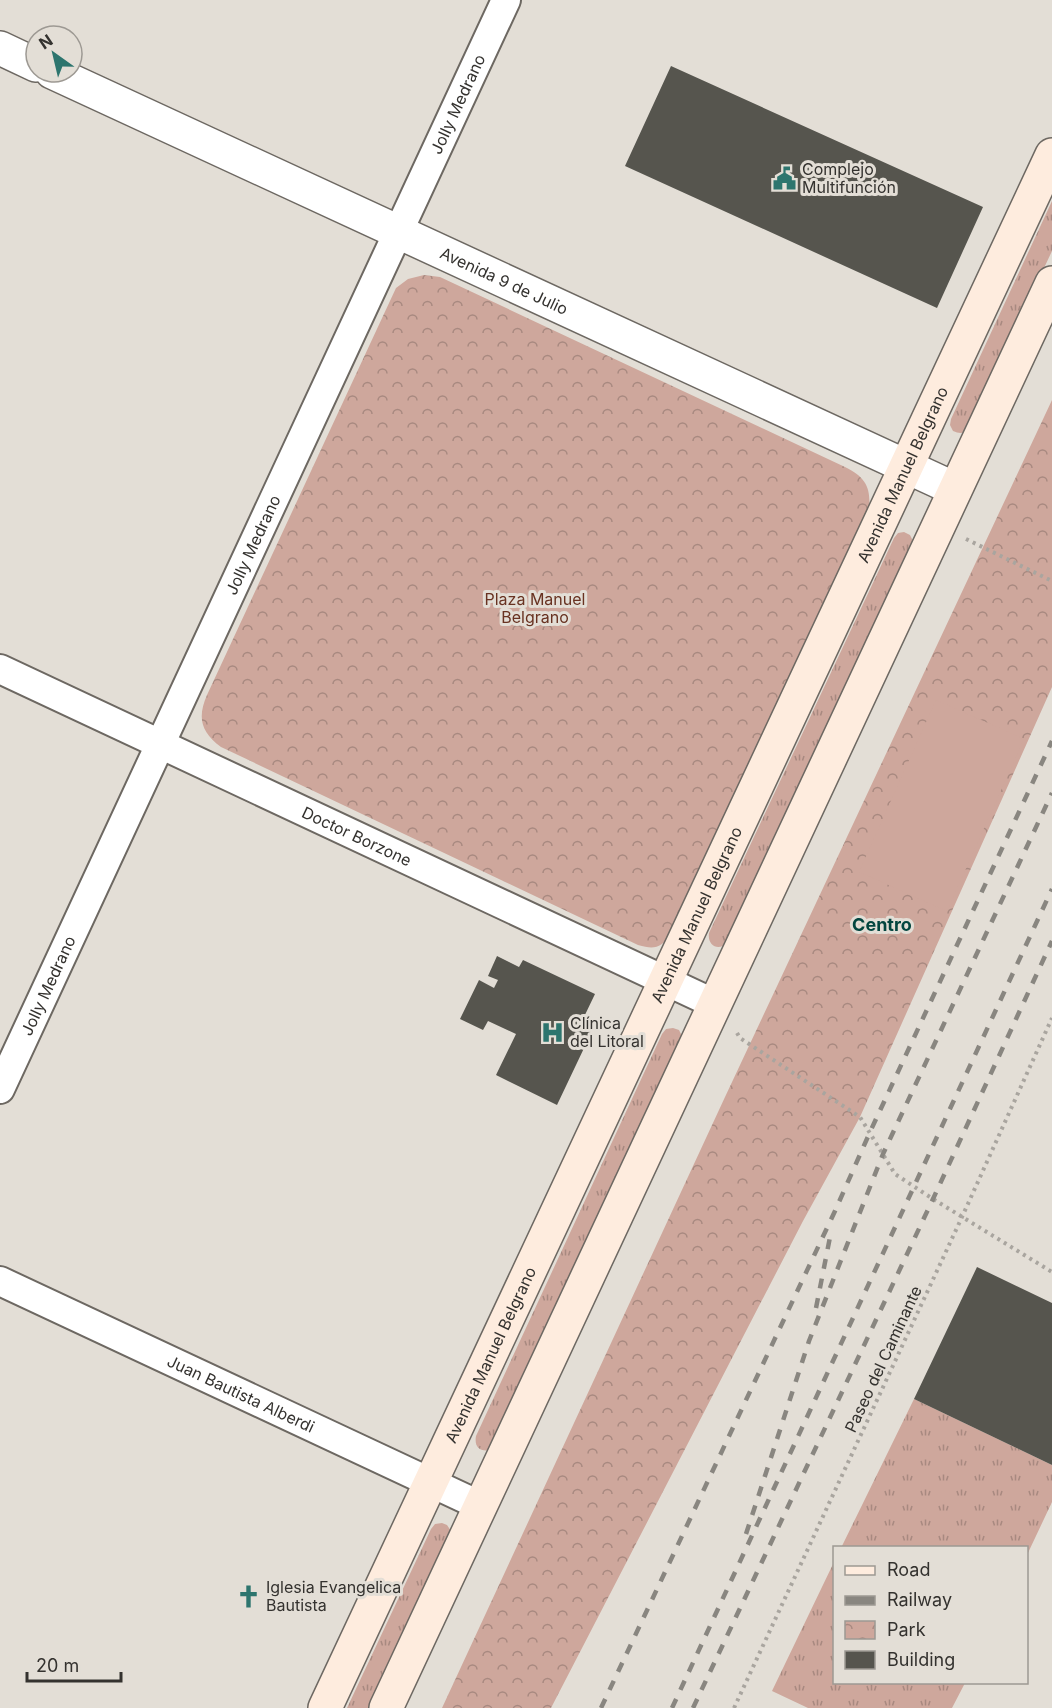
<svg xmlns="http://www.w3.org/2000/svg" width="1052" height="1708" font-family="Inter,sans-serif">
	<defs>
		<pattern id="grass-tufts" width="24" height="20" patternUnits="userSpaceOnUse" patternTransform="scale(1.5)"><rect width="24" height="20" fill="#cea79c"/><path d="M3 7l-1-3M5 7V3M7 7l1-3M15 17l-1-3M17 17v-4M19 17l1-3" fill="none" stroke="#a88980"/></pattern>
		<pattern id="park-crowns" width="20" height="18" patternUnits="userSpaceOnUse" patternTransform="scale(1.5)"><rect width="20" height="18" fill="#cea79c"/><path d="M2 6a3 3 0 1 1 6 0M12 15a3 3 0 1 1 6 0" fill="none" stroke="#a88980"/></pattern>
	</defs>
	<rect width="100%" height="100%" fill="#e3ded6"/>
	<path fill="url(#grass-tufts)" d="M1052,201v50l-83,177c-5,6 -9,6 -16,3l-3,-6 1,-6z
		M904,532l6,3 3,6v6l-185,395c-9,10 -21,4 -19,-9l185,-395 4,-5z
		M673,1028l6,2 3,6 -192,414c-10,2 -16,-3 -14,-14l186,-402 4,-5z
		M914,1399l138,66v37l-25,53 -1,-7h-185z
		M442,1523l5,2 4,6 -81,177h-23l84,-179 4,-5z
		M834,1562v120l131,1 -13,25h-144l-36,-17z"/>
	<path fill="url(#park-crowns)" d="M424,275l16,2 405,190c22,11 26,21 24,44l-197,423c-12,14 -17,16 -34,11l-417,-198c-20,-15 -24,-29 -14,-52l189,-407 12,-9z
		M1052,400v287l-192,430 -57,104 -252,487h-109l283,-611z"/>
	<path fill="#cea79c" d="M936,700l88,39 -77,172 -88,-39z"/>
	<path fill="#56554e" d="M671,66l312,141 -46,101 -312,-142z
		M497,956l22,11 4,-7 72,34 -12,25 12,6 -38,80 -61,-30 20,-41 -28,-13 -5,9 -23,-11 19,-39 15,8 4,-8 -10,-4z
		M977,1267l75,36v162l-138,-66z"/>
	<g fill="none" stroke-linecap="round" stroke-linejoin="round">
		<defs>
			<g id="minor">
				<path id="s1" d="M0,669l715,335"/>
				<path id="s2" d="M0,1089l506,-1089"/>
				<path id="s3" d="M0,1281l481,225"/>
			</g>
			<g id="tertiary">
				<path d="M0,48l36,17"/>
				<path id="s4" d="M52,72l903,417"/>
			</g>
			<g id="secondary">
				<path id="s5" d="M325,1708l727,-1553"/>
				<path d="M386,1708l666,-1425"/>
			</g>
		</defs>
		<use href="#minor" stroke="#6d6862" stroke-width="32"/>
		<use href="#tertiary" stroke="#6d6862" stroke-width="36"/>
		<use href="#secondary" stroke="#6d6862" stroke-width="36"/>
		<path stroke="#a9a59f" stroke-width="4" stroke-dasharray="3 4.5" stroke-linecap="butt" d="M966,539l86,42
			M737,1033l3,5 120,79 35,57 38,25 119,73
			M734,1708l228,-491 90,-199"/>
		<use href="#minor" stroke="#fff" stroke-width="28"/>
		<use href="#tertiary" stroke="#fff" stroke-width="33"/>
		<use href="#secondary" stroke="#feecde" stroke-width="33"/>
		<path stroke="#898680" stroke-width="4.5" stroke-dasharray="10 10" stroke-linecap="butt" d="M816,1308l15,-76
			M746,1534l63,-193 74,-187 169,-361
			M601,1708l234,-497 35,-79 182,-391
			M672,1708l380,-819
			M693,1708l240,-509 119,-258"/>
	</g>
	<defs>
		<symbol id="civic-bare" viewBox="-9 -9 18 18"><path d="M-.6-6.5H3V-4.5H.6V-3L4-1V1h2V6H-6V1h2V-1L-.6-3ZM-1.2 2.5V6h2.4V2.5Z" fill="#2d756e" stroke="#e3ded6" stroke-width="2.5" paint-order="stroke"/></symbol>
		<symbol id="hospital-bare" viewBox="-9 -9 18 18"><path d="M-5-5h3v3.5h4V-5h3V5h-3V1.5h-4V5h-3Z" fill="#2d756e" stroke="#e3ded6" stroke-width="2.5" paint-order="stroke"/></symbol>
		<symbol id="church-bare" viewBox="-9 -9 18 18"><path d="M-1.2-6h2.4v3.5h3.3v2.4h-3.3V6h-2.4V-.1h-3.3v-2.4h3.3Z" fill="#2d756e" stroke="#e3ded6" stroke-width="2.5" paint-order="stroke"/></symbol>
	</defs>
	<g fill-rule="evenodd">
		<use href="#civic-bare" x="768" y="162" width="33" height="33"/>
		<use href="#hospital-bare" x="536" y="1016" width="33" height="33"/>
		<use href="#church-bare" x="232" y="1580" width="33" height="33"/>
	</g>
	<g text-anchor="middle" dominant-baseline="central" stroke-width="6" stroke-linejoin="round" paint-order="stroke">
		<g font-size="16" fill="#34322f" stroke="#e3ded6">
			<text stroke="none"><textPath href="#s2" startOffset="1086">Jolly Medrano</textPath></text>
			<text stroke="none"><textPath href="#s4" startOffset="498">Avenida 9 de Julio</textPath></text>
			<text stroke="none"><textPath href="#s5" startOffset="1362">Avenida Manuel Belgrano</textPath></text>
			<text stroke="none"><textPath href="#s2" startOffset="600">Jolly Medrano</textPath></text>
			<text stroke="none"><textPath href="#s1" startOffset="394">Doctor Borzone</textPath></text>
			<text stroke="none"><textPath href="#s5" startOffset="876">Avenida Manuel Belgrano</textPath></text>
			<text stroke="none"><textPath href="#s2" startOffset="114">Jolly Medrano</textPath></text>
			<text stroke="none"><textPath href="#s5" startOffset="390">Avenida Manuel Belgrano</textPath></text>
			<text transform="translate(883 1359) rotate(-65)">Paseo del Caminante</text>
			<text stroke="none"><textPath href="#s3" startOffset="266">Juan Bautista Alberdi</textPath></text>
		</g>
		<g font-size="16" fill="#34322f" stroke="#e3ded6" text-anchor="start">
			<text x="802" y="169">Complejo<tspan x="802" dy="18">Multifunción</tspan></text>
			<text x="570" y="1023">Clínica<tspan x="570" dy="18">del Litoral</tspan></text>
			<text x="266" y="1587">Iglesia Evangelica<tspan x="266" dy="18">Bautista</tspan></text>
		</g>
		<g font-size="16" fill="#683221" stroke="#e3ded6">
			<text x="535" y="599">Plaza Manuel<tspan x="535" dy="18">Belgrano</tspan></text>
		</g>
		<g font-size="18" font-weight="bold" fill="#03453f" stroke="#e3ded6">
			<text x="882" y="924">Centro</text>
		</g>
	</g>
	<rect x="833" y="1546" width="195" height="138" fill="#e3ded6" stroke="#9d9993" stroke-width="1.5"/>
	<rect x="845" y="1566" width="30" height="9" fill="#feecde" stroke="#9d9993" stroke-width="1.5"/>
	<text x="887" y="1576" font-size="18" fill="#34322f">Road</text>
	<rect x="845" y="1596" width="30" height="9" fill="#898680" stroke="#9d9993" stroke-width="1.5"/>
	<text x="887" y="1606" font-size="18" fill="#34322f">Railway</text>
	<rect x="845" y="1621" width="30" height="18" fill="url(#park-crowns)" stroke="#9d9993" stroke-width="1.5"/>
	<text x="887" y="1636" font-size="18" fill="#34322f">Park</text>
	<rect x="845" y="1651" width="30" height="18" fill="#56554e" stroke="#9d9993" stroke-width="1.5"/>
	<text x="887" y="1666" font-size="18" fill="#34322f">Building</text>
	<g transform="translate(54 54) rotate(326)"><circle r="28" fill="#e3ded6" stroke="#9d9993" stroke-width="1.5"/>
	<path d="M0-4.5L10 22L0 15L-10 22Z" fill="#2d756e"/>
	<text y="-9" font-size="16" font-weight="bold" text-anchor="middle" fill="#34322f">N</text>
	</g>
	<path d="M27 1672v9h94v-9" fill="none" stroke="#34322f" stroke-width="3"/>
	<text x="36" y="1672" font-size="18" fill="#34322f" stroke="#e3ded6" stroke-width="4.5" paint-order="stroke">20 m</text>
</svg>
